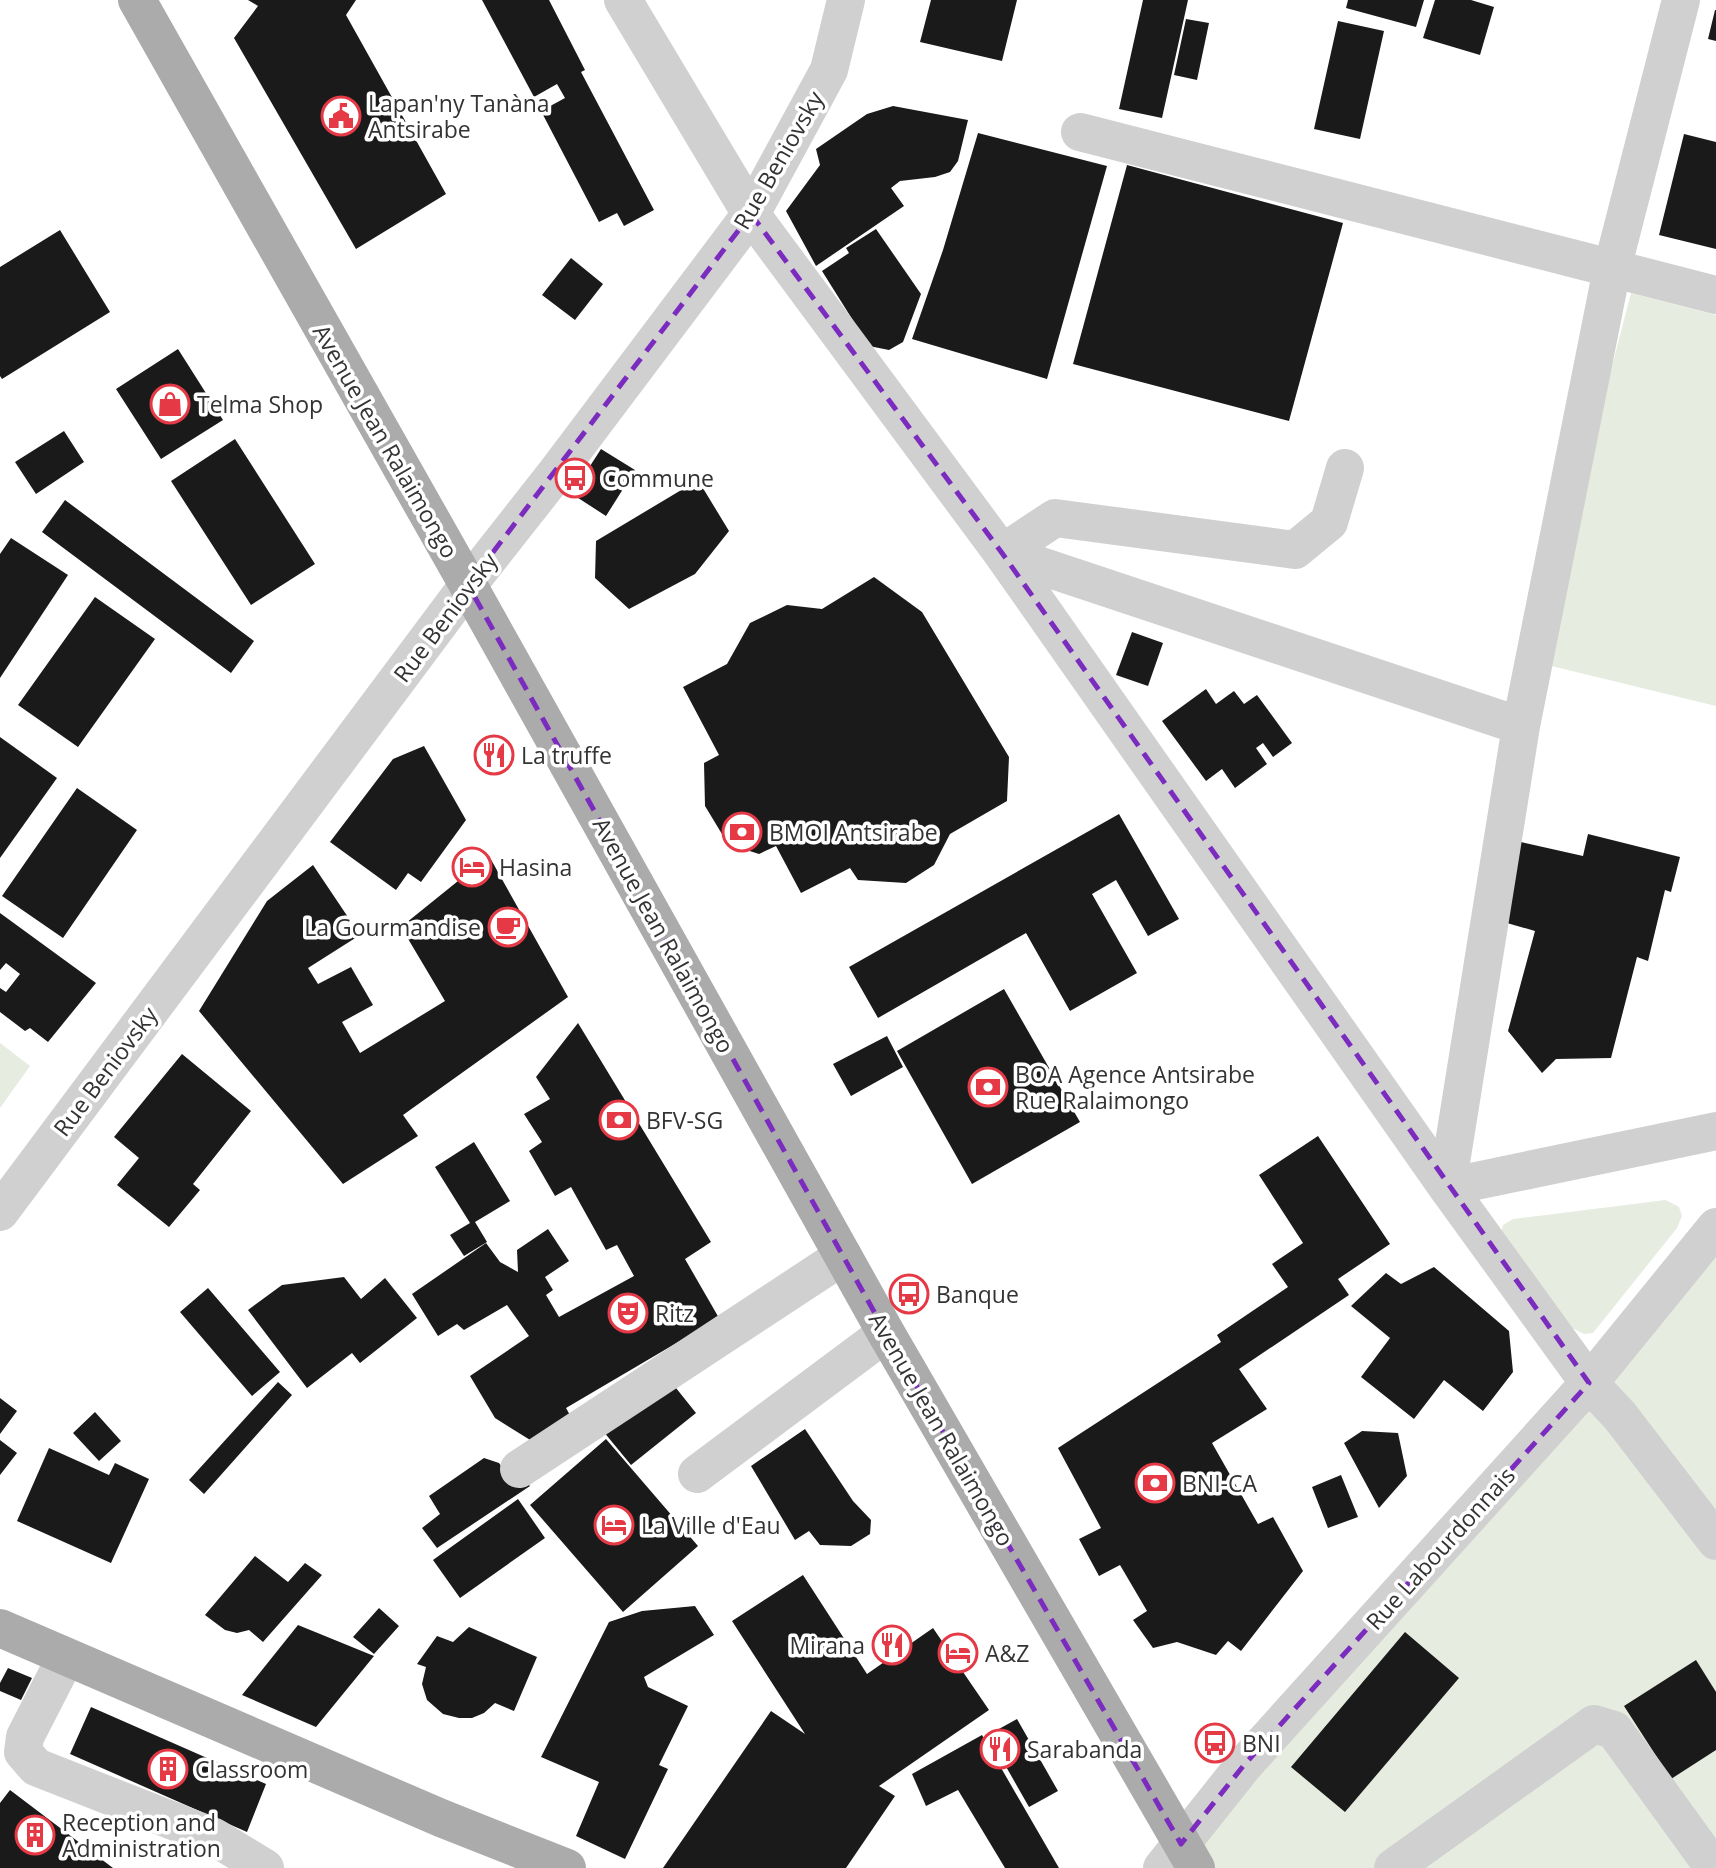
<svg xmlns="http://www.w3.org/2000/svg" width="1716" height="1868" font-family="'Open Sans',sans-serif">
	<rect width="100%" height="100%" fill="#fff"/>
	<path fill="#e6ecdf" d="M1631,293l85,22v391l-181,-44z
		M0,1043l30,23 -30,42z
		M1666,1200l13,7 3,9 -5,12 -84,105 -9,1 -16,-8 -69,-87 4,-14 10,-6z
		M1716,1227v641h-554z"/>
	<path fill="#1a1a1a" d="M248,0h108l-10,15 100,179 -90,55 -122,-211 24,-32z
		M482,0h67l36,70 -4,2 73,138 -30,16 -7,-13 -18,9 -58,-111 24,-13 -8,-14 -23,13z
		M931,0h86l-15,61 -82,-19z
		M1143,0h45l-26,118 -43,-9z
		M1348,0h76l-8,27 -70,-19z
		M1435,0h36l23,7 -14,48 -57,-17z
		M1715,10h1v31l-8,-2z
		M1186,19l23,4 -12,57 -23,-5z
		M1338,21l46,10 -24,108 -46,-10z
		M893,106l75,14 -10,41 -8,11 -15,5 -35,4 -9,7 13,18 -88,60 -30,-55 34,-46 -4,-16 51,-35z
		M978,133l129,33 -60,213 -135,-40 31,-89z
		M1684,134l32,8v107l-57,-14z
		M1127,165l216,58 -54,198 -216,-57z
		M876,229l45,65 -18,48 -14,8 -20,-4 -47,-75 27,-18 -3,-5z
		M60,230l50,82 -108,67 -2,-3v-109z
		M571,258l32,26 -28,36 -33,-25z
		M178,349l45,71 -62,39 -45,-70z
		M64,431l20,31 -48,32 -21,-32z
		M235,439l80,125 -64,41 -80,-124z
		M601,449l34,21 -29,46 -34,-22z
		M698,480l31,51 -34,43 -66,35 -34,-31 1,-37z
		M65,500l189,141 -23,32 -189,-141z
		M11,538l57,37 -68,103v-124z
		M874,577l48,35 87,145 -2,44 -57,33 -16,31 -28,18 -48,-3 -8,-12 -49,25 -25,-47 -17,8 -31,-10 -23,-38 -1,-43 15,-8 -36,-68 44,-23 23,-41 37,-18 35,4z
		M95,597l60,42 -77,108 -60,-42z
		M1132,632l31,11 -15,43 -32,-11z
		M1206,689l10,15 18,-13 10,13 13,-9 35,48 -19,14 -10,-14 -7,5 11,16 -32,24 -13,-19 -16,12 -44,-60z
		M0,737l57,41 -57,80z
		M424,746l42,74 -45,62 -13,-9 -12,17 -66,-48 63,-83z
		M77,788l60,42 -74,108 -61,-42z
		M1119,814l60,105 -31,17 -32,-56 -24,14 45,79 -67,38 -44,-78 -148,85 -29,-51z
		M1588,834l92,23 -9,35 -6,-2 -17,71 -11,-4 -26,101 -55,1 -14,14 -34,-42 27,-100 -35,-10 21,-79 62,14z
		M489,856l79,141 -165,118 15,21 -75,48 -144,-173 68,-110 46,-36 47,70 -52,33 10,16 33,-17 22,38 -31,17 18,31 85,-52 -44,-74z
		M0,913l96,70 -48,59 -18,-14 -5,3 -25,-19v-24l6,4 14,-18 -14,-11 -6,7z
		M1004,989l76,133 -108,62 -75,-133z
		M578,1023l133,219 -26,17 34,59 -153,90 9,16 -32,24 -48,-30 -25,-42 59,-40 -22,-31 -43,25 -7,-6 -19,12 -26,-42 74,-51 14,19 18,10 -1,-22 31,-21 21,32 -24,16 8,13 -7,5 13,22 75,-41 -17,-31 -11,5 -35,-63 -16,9 -26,-45 13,-9 -18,-28 26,-15 -14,-22z
		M887,1036l16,31 -52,29 -18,-32z
		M182,1054l69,57 -58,73 7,6 -31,37 -52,-42 22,-27 -25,-21z
		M1318,1136l72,108 -52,35 11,16 -110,74 28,40 -55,34 46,81 15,-7 30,54 -62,80 -13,-10 -12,14 -39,-13 -24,6 -20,-28 14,-9 -27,-46 -21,11 -20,-37 22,-11 -43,-80 163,-106 -4,-7 71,-48 -16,-23 31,-21 -44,-68z
		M474,1142l36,59 -35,21 12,20 -23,14 -14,-21 20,-12 -35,-56z
		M1434,1267l75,64 4,41 -30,39 -39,-31 -30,39 -53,-42 29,-39 -39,-32 35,-33 15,11z
		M344,1277l17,22 24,-21 32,40 -57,45 -8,-10 -45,35 -59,-78 34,-25z
		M208,1288l72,84 -28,24 -72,-84z
		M668,1378l28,35 -65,52 -28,-34z
		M278,1382l14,13 -88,99 -15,-14z
		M0,1398l17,13 -17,23z
		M95,1412l26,29 -22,20 -26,-28z
		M805,1429l48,72 18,19 -1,14 -19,12 -31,-1 -11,-14 -14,9 -44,-74z
		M1362,1431l36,2 9,43 -28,32 -35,-65z
		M606,1439l92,107 -75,66 -93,-107z
		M0,1440l17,13 -17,22z
		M49,1448l60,27 6,-12 34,16 -38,84 -94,-42z
		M484,1458l15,5 11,15h12l8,8 -93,62 -15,-20 18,-14 -11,-18z
		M1341,1475l17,42 -30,11 -16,-41z
		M518,1499l27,39 -85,60 -27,-38z
		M255,1556l33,26 17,-19 17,12 -59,67 -14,-12 -12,3 -12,-3 -20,-15z
		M803,1575l64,99 66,-46 56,82 -110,76 16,10 -49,72h-183l108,-157 34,23 -73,-113z
		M695,1606l19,29 -70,42 4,10 40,19 -29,59 9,4 -43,90 -49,-23 23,-54 -58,-25 68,-135 33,-11z
		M379,1608l20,18 -25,28 -21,-17z
		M298,1625l76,31 -58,71 -74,-32z
		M469,1627l68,30 -23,54 -19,-8 -11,10 -12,5h-13l-16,-4 -16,-14 -5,-16 4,-17 -9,-3 20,-28 16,6z
		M1405,1632l54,46 -114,134 -54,-45z
		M1696,1660l20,32v58l-45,29 -47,-73z
		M8,1668l24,10 -11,22 -21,-9v-8z
		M91,1707l175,77 -19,48 -177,-78z
		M1017,1719l41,72 -29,16 -41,-72z
		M982,1735l77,133h-54l-47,-78 -32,16 -14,-32z
		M10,1790l103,78h-113v-65z"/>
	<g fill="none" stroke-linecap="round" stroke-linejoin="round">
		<path stroke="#d0d0d0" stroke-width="38" d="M623,0l128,214 251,339 445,634 142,196 31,33 96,125
			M1681,0l-69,269 -91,457 -74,461 269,-56
			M1080,132l636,163
			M1002,553l519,173
			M1002,553l53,-35 240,32 34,-28 16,-54
			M0,1212l468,-627 88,-112 195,-259 78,-144 17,-70
			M519,1469l324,-213
			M697,1474l189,-141
			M66,1657l-41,80 -2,15 13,15 178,70 51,31
			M1162,1868l82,-103 345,-382 127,-156
			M1393,1868l201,-144 20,6 100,138"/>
		<path stroke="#ababab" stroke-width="38" d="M137,0l331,585 418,748 310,535
			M0,1628l441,190 126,50"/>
	</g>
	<path fill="none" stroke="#7b2cbf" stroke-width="5" stroke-dasharray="14 9" stroke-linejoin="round" d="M751,214l251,339 587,830 -345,382 -63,79 -295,-511 -418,-748z"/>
	<defs>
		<symbol id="civic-ring" viewBox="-11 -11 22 22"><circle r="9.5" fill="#fff" stroke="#e63946" stroke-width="1.5"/><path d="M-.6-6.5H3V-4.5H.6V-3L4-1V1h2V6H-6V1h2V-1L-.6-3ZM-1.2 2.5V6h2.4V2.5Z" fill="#e63946"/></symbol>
		<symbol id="shop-ring" viewBox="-11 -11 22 22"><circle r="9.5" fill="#fff" stroke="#e63946" stroke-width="1.5"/><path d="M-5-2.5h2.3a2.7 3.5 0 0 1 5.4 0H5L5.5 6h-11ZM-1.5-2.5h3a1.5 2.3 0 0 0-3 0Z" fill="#e63946"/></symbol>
		<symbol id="bus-ring" viewBox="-11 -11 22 22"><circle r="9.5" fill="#fff" stroke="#e63946" stroke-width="1.5"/><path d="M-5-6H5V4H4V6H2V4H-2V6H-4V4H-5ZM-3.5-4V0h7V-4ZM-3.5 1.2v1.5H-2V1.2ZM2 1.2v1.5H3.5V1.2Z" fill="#e63946"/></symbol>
		<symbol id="restaurant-ring" viewBox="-11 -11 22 22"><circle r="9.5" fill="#fff" stroke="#e63946" stroke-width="1.5"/><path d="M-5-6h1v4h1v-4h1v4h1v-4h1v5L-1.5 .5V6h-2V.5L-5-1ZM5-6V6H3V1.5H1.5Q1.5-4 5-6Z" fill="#e63946"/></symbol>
		<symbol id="bank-ring" viewBox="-11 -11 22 22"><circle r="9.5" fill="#fff" stroke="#e63946" stroke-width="1.5"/><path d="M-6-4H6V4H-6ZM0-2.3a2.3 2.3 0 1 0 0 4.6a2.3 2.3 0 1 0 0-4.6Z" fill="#e63946"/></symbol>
		<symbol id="hotel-ring" viewBox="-11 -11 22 22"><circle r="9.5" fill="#fff" stroke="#e63946" stroke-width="1.5"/><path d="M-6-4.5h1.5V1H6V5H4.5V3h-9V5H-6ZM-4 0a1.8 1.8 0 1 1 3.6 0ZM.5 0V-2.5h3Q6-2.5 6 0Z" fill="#e63946"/></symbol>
		<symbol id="cafe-ring" viewBox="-11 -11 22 22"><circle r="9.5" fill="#fff" stroke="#e63946" stroke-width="1.5"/><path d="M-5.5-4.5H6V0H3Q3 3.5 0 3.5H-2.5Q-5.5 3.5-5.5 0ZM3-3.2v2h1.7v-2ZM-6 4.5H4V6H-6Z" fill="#e63946"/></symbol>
		<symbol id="theatre-ring" viewBox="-11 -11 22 22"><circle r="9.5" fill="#fff" stroke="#e63946" stroke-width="1.5"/><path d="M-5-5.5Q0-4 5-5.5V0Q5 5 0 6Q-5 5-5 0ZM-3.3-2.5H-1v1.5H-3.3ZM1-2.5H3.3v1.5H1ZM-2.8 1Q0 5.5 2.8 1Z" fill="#e63946"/></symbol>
		<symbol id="building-ring" viewBox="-11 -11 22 22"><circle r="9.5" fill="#fff" stroke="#e63946" stroke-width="1.5"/><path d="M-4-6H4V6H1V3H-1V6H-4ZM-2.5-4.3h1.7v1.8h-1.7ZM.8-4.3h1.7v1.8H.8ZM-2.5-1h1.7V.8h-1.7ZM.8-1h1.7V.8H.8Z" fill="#e63946"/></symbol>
	</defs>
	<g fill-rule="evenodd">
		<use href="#civic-ring" x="319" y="94" width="44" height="44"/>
		<use href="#shop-ring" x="148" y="382" width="44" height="44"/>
		<use href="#bus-ring" x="553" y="456" width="44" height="44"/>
		<use href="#restaurant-ring" x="472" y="733" width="44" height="44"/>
		<use href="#bank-ring" x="720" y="810" width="44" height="44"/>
		<use href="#hotel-ring" x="450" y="845" width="44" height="44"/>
		<use href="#cafe-ring" x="486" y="905" width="44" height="44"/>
		<use href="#bank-ring" x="966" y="1065" width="44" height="44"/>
		<use href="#bank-ring" x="597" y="1098" width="44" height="44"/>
		<use href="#bus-ring" x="887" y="1272" width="44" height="44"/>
		<use href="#theatre-ring" x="606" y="1291" width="44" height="44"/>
		<use href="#bank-ring" x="1133" y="1461" width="44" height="44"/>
		<use href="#hotel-ring" x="592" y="1503" width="44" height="44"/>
		<use href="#restaurant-ring" x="870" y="1623" width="44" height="44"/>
		<use href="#hotel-ring" x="936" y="1631" width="44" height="44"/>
		<use href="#bus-ring" x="1193" y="1721" width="44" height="44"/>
		<use href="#restaurant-ring" x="978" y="1727" width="44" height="44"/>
		<use href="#building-ring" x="146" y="1747" width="44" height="44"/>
		<use href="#building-ring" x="13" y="1813" width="44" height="44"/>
	</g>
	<g text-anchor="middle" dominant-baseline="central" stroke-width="7" stroke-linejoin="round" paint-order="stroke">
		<g font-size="23" fill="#333" stroke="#fff" text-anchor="start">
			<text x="368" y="103">Lapan'ny Tanàna<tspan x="368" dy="26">Antsirabe</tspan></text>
			<text x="197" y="404">Telma Shop</text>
			<text x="602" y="478">Commune</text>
			<text x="521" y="755">La truffe</text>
			<text x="769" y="832">BMOI Antsirabe</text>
			<text x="499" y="867">Hasina</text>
			<text x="481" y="927" text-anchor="end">La Gourmandise</text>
			<text x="1015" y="1074">BOA Agence Antsirabe<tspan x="1015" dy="26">Rue Ralaimongo</tspan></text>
			<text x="646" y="1120">BFV-SG</text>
			<text x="936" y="1294">Banque</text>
			<text x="655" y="1313">Ritz</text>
			<text x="1182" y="1483">BNI-CA</text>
			<text x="641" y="1525">La Ville d'Eau</text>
			<text x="865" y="1645" text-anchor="end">Mirana</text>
			<text x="985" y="1653">A&amp;Z</text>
			<text x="1242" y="1743">BNI</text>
			<text x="1027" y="1749">Sarabanda</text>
			<text x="195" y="1769">Classroom</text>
			<text x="62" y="1822">Reception and<tspan x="62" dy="26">Administration</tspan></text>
		</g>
		<g font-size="23" fill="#333" stroke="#fff">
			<text transform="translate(778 160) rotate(-60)">Rue Beniovsky</text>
			<text transform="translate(386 441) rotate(60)">Avenue Jean Ralaimongo</text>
			<text transform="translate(445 617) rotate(-53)">Rue Beniovsky</text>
			<text transform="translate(664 935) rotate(61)">Avenue Jean Ralaimongo</text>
			<text transform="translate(105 1071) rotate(-53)">Rue Beniovsky</text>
			<text transform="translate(942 1429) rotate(60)">Avenue Jean Ralaimongo</text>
			<text transform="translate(1440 1548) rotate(-48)">Rue Labourdonnais</text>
		</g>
	</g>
</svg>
